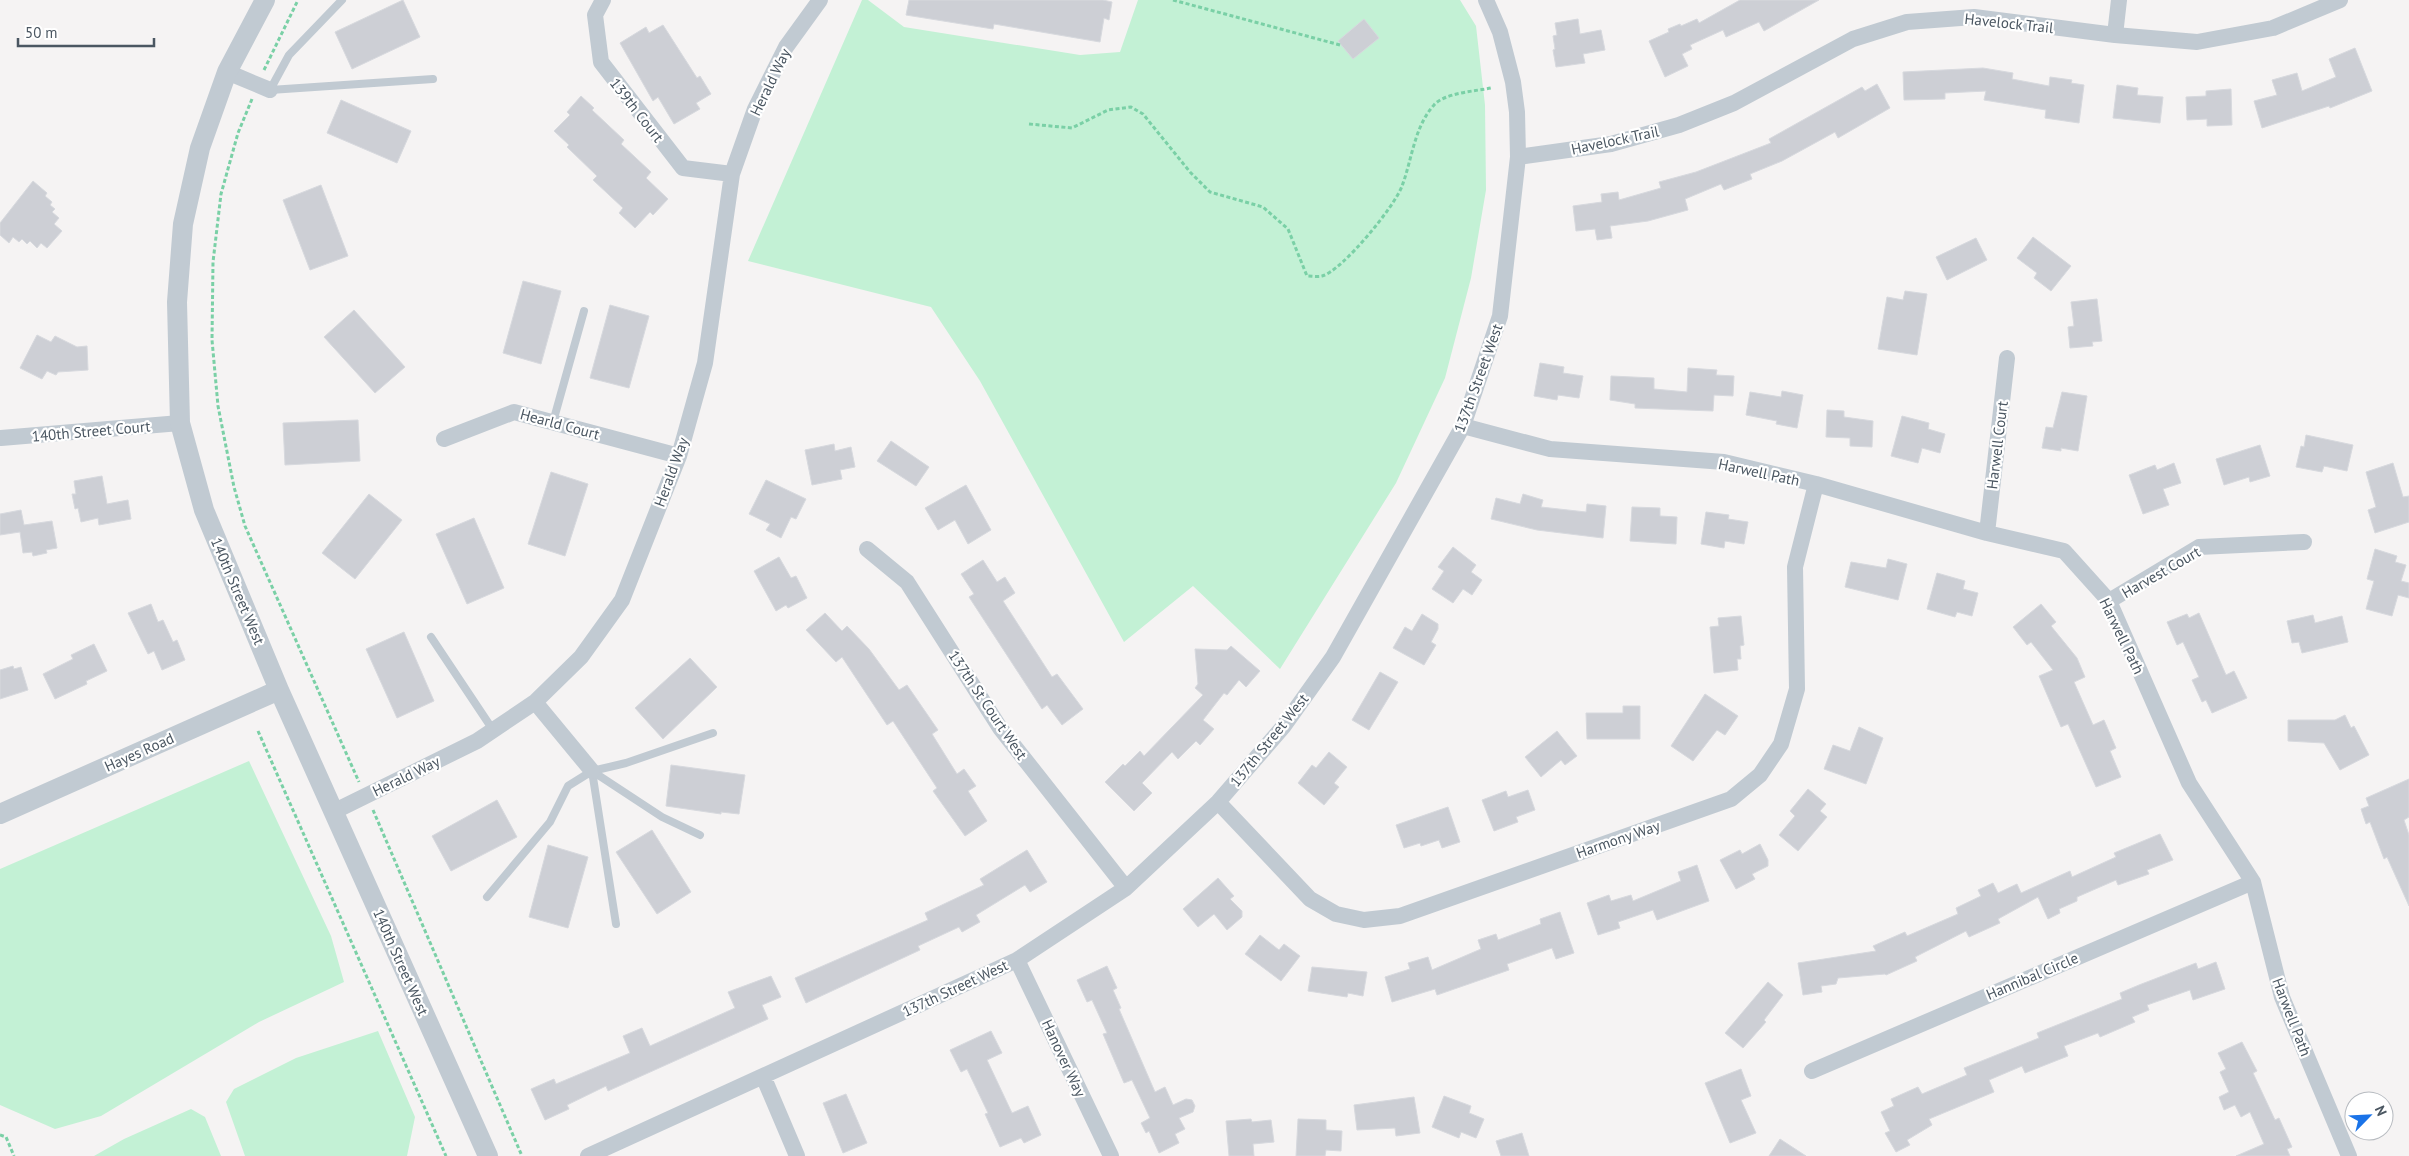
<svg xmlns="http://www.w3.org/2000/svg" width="2409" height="1156" font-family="'PT Sans',sans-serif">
	<rect width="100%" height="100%" fill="#f5f3f3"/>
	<path fill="#c3f1d5" d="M862,0h6l36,27 176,28 40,-3 18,-52h322l16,26 9,79 1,85 -15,88 -26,100 -49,105 -116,186 -87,-83 -69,56 -144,-261 -49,-74 -183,-46z
		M249,761l82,175 13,46 -85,40 -158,94 -46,13 -55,-24v-236z
		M378,1031l37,86 -8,39h-162l-19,-54 8,-13 62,-31z
		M191,1109l14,8 16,39h-127l30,-17z"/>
	<path fill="#cdcfd5" stroke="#d7d9de" d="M403,0l17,37 -68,32 -17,-37z
		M909,0h194l9,2 -3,18 -5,-2 -4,24 -106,-18 -1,5 -87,-14z
		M1740,0h79l-55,31 -5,-9 -33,15 -3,-7 -33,15 2,4 -10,5 6,12 -23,11 -16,-36 20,-9 -1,-3 12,-5 1,2 16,-7 2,4z
		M1364,19l15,19 -26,21 -15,-18z
		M1578,19l2,15 21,-4 4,20 -22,4 2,9 -29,4 -3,-17 2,-1 -2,-13 4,-1 -2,-12z
		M663,25l34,53 3,-2 11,18 -15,9 4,6 -26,15 -16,-27 -5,4 -33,-58 26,-16 3,6z
		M2355,48l17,43 -42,17 -1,-2 -67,22 -8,-27 23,-6 -5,-15 25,-7 5,18 34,-14 -7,-18z
		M1983,68l30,5 -1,6 37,7 1,-9 22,3 -1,3 13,2 -5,38 -34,-5 1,-8 -62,-10 2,-9 -41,2v6l-41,1 -1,-28z
		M1877,84l13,24 -52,30 -3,-6 -53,29 -32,13 2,5 -28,11 -3,-6 -36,15 3,11 -40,11 -38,5 2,12 -15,2 -2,-11 -19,2 -3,-25 29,-4 -1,-8 17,-2 1,8 42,-12 -2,-6 37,-10 75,-29 -2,-4 93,-52 3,4z
		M2117,85l21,3 -1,7 26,2 -3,26 -47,-5z
		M2231,89l1,36 -25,1v-7l-20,1 -1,-23 20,-1v-5z
		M581,96l13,12 -2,2 32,30 -3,4 30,28 -5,6 22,21 -15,16 -3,-3 -15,16 -16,-15 4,-5 -30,-28 4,-4 -30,-29 2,-2 -15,-14 16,-16 -3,-3z
		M341,100l70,31 -14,32 -70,-30z
		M33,181l14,12 -2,3 7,6 -2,3 5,4 -3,3 7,6 -5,6 8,7 -15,17 -6,-5 -4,5 -7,-7 -3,3 -5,-5 -3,3 -6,-5 -4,6 -9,-8v-12z
		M321,185l27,71 -38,14 -27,-70z
		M2033,237l38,29 -20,25 -17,-13 3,-5 -20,-15z
		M1976,238l11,22 -40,20 -11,-23z
		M523,281l38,10 -20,73 -38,-11z
		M1905,291l22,3 -10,61 -39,-6 9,-52 16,3z
		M2097,299l5,42 -10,1 1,4 -23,2 -2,-21 6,-1 -3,-24z
		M610,305l39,11 -20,72 -39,-10z
		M354,310l51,57 -30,26 -51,-56z
		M37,335l14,7 4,-6 22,11 10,-1 1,24 -30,2 -2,3 -9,-4 -5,8 -22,-11z
		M1540,363l24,4 -1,6 20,3 -4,22 -21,-3 -1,5 -23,-4z
		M1688,368l29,2 -1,5 18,1 -1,20 -19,-1 -1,16 -78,-3v-4l-25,-4 1,-24 43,2v11l33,3z
		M1782,391l21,4 -6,33 -21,-4 1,-3 -31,-6 4,-23 31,5z
		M2062,392l25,4 -9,55 -17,-3v3l-19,-3 4,-21 7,1z
		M1827,410l17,1v6l29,4 -1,26 -22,-1v-8l-24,-1z
		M1902,416l27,7 -1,6 17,5 -5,19 -18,-5 -4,15 -27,-7z
		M358,420l2,41 -75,4 -2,-42z
		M2306,435l47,10 -6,26 -23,-5 -2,6 -26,-5 5,-21 3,1z
		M891,441l38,26 -13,19 -39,-25z
		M834,444l1,7 16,-4 4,20 -15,3 2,9 -30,6 -7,-35z
		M2260,445l10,31 -20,6 -1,-5 -25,8 -8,-26z
		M2174,463l7,20 -18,6 6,16 -26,9 -14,-39 26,-10 2,5z
		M2393,463l10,34 6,-1v26l-34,11 -7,-23 8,-3 -10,-35z
		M551,472l37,12 -23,72 -37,-12z
		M102,476l5,28 21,-4 3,19 -32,6 -1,-7 -17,4 -3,-14 -3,1 -3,-15h4l-2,-13z
		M766,480l40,19 -10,20 -5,-2 -10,21 -15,-8 4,-6 -21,-10z
		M966,485l25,45 -23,14 -13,-24 -17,10 -13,-22z
		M369,494l33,26 -47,59 -33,-26z
		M1523,494l20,6 -2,7 45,5 1,-8 19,2 -3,32 -66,-8 -46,-11 5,-21 24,6z
		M1632,507l28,1v8l17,1 -1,27 -46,-3z
		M21,510l3,15 28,-4 5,27 -11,2 1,3 -14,3 -1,-4 -9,1 -3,-21 -20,3v-21z
		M1706,512l23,3 -1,4 20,3 -4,22 -19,-3 -1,7 -23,-4z
		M474,518l30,70 -37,16 -31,-70z
		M1453,547l23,18 -5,7 11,8 -10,15 -9,-6 -10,14 -21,-14 12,-18 -6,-4z
		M2375,549l22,7 -2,6 11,3 -5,16 8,2v15l-11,-3 -6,21 -26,-7 8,-28 -7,-2z
		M779,557l12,21 5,-2 11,22 -19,10 -2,-3 -10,6 -22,-40z
		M1888,559l19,5 -9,36 -53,-13 6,-25 35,6z
		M983,560l14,22 8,-5 10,16 -12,8 49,76 5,-3 26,35 -21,16 -15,-20 -5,4 -73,-112 5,-3 -13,-20z
		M1937,573l28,8 -2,8 15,4 -6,23 -15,-4 -2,5 -28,-8z
		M151,604l7,18 5,-2 10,22 4,-2 8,20 -23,10 -8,-19 -6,3 -20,-41z
		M2041,604l15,18 -5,4 26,32 8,19 -11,5 19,43 11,-5 12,28 -6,3 11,26 -25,10 -28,-63 -7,3 -22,-51 14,-6 -22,-28 -4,3 -14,-18z
		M825,613l17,18 5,-5 22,23 30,41 8,-5 31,45 -6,4 25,40 7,-5 12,17 -8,5 19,30 -22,15 -32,-45 4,-3 -44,-67 -6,4 -45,-68 -6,5 -30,-32z
		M2199,613l27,62 8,-4 13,27 -35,15 -6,-13 -4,2 -10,-22 7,-3 -16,-35 -6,3 -10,-23 20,-8 2,4z
		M1422,614l16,10v5l-7,13 5,3 -12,20 -31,-17 12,-21 7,4z
		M2313,615l2,8 27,-7 6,26 -46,11 -3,-11 -7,1 -5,-22z
		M1741,616l3,29 -4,1 1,13h-4l1,11 -24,3 -4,-46 9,-1 -1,-8z
		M404,632l30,69 -37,17 -31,-69z
		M94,644l13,27 -21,10 1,3 -32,15 -12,-25 30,-15 -2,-4z
		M1231,646l29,25 -14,16 -7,-7 -12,15 -3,-2 -21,27 11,9 -14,16 -4,-4 -18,18 -6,-7 -30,31 10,10 -18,18 -29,-29 18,-18 2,2 15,-15 4,5 59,-61 -8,-7 3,-4 -3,-35 32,1z
		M690,658l27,29 -54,52 -28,-31z
		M13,666l1,3 7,-2 7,23 -28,9v-29z
		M1380,672l18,10 -29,48 -17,-10z
		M1705,694l33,22 -13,19 -8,-5 -24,31 -22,-15z
		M1623,706h17v33h-53l-1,-26h37z
		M2345,715l6,13 3,-2 15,29 -29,15 -16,-27 -36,-2v-21h47z
		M1859,727l24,11 -17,46 -42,-15 9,-24 17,6z
		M1557,731l20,25 -12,9 -4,-5 -20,17 -16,-20z
		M1329,752l18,15 -13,16 5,4 -15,18 -26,-22 14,-18 4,3z
		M671,765l74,10 -6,39 -18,-2v2l-55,-8z
		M2409,779v38l-5,3 5,15v71l-22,-49 -3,2 -14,-37 -4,2 -5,-15 8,-3 -3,-8z
		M1808,789l18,15 -6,7 7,6 -29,34 -19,-16 16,-19 -5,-5z
		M1528,790l7,20 -19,7 2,5 -24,9 -12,-31 24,-9 2,6z
		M497,800l20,37 -66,34 -19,-35z
		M1448,807l12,35 -18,6 -3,-8 -18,6 -1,-3 -16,5 -8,-23z
		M652,830l39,62 -34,22 -41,-62z
		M2160,834l13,26 -26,10 2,4 -31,11 -2,-5 -39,17v4l-18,8 1,4 -12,6 -10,-22 -40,22 2,4 -31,14 -3,-6 -51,26 2,4 -31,14 -1,-1 -47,4 -2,6 -15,2 1,6 -19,3 -5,-32 78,-12 -3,-5 32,-14 2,4 51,-22 -2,-6 25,-12 -3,-6 15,-7 5,10 19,-9 4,9 49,-22 2,6 44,-20 -2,-4z
		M1760,844l8,16v6l-16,8 3,5 -19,10 -16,-29 20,-10 2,4z
		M548,845l40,12 -20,71 -39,-11z
		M1027,850l20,32 -17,10 -5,-7 -49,30 4,7 -18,10 -3,-5 -41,19 2,4 -114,53 -11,-25 133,-58 -3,-7 59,-28 -4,-6z
		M1697,865l12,36 -52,19 -4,-10 -35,12 2,6 -22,7 -11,-32 22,-8 2,6 20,-6 2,6 48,-20 -3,-9z
		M1218,878l16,18 -4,3 12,12v6l-15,13 -13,-16 -16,13 -15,-18z
		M1560,912l14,41 -18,6 -4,-11 -45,16 2,6 -72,25 -2,-6 -43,13 -7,-25 25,-8 -2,-6 20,-6 4,13 49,-21 -3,-9 18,-6 2,6 43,-16 -1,-5z
		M1260,935l19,15 5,-6 16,12 -19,25 -36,-27z
		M2216,962l9,27 -32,11 -3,-10 -43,15 2,5 -17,7 3,5 -35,15 -2,-4 -34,13 4,10 -43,17 -3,-7 -33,14 5,12 -65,27 3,6 -25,15 3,5 -14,7 -11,-19 5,-2 -9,-19 13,-6 -3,-7 27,-12 4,7 45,-19 -3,-7 75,-30 -2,-5 85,-34 -2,-6 19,-8 57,-22 2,6z
		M1107,966l10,22 -4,2 8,18 -2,1 36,83 10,-5 8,18 13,-6 6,1 3,6 -2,6 -14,6 6,11 -10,5 4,9 -20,10 -10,-22 -3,2 -5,-10 9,-5 -18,-38 -8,3 -21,-49 4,-1 -15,-33 -5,2 -10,-22z
		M1312,967l55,5 -4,24 -15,-3 -1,4 -39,-6z
		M771,976l10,21 -19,8 6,14 -160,72 -2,-5 -39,19 2,4 -24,11 -14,-31 23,-10 2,5 74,-31 -7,-17 19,-8 8,18 85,-38 -7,-16z
		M1768,982l15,13 -19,25 2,2 -23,26 -18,-15z
		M991,1031l11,22 -15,7 25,53 16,-7 13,29 -17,8 -3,-5 -21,9 -15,-33 3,-1 -21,-44 -6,3 -11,-22z
		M2242,1042l15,29 -4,2 22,47 4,-2 13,29 -5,2 3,7h-54l28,-12 -14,-32 -9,5 -6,-12 -11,5 -5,-13 10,-5 -9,-20 6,-3 -8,-16z
		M1741,1069l10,27 -10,4 15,33 -26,10 -25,-60z
		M846,1094l21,49 -24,10 -20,-50z
		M1444,1096l27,10 -2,7 15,6 -8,19 -15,-6 -2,6 -27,-11z
		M1414,1097l6,36 -24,3 -1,-8 -38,2 -3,-25z
		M1251,1119l1,3 19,-2 3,22 -21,2 1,12h-25l-3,-35z
		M1298,1119l28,1v10l16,1 -1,20 -15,-1 -1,6h-29z
		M1522,1133l7,23h-28l-5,-15z
		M1780,1139l26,17h-37z"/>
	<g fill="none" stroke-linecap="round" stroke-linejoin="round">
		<path stroke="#7ad0a6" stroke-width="3" stroke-dasharray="4 2.5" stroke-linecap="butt" d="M1173,0l167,45
			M264,70l34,-70
			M252,99l-14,34 -17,61 -8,68 -1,78 6,66 16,81 11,39 114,256
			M1029,124l43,4 36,-18 23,-3 12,7 47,58 20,20 53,15 25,22 19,47c5,0 11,1 15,0 20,-5 73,-70 80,-90 10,-26 12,-59 32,-81 10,-12 42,-14 57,-17
			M258,731l188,425
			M373,810l149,346
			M0,1135l6,2 8,19"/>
		<path stroke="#c1cad2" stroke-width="8" d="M270,90l163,-11
			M270,90l19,-35 53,-55
			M553,422l31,-111
			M431,637l62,93
			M592,771l24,153
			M592,771l70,46 38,18
			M487,897l63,-75 18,-36 24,-15 34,-8 87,-30"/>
		<path stroke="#c1cad2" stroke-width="16" d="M603,0l-8,15 6,47 82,106 49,6
			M2115,35l4,-35
			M227,72l43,18
			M1518,157l93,-13 68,-19 55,-22 119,-64 54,-17 67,-5 141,18 82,7 76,-14 67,-28
			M1463,426l87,23 174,13 92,22 171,49 77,18 45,50 80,182 64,99 29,115 67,159
			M1,438l179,-15
			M444,439l70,-27 165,44
			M1987,533l20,-175
			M867,549l40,33 93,146 126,160
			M2109,601l90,-54 105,-5
			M535,702l57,69
			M1218,802l92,97 26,15 28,6 36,-4 331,-117 29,-24 21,-31 16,-55 -2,-122 21,-83
			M333,812l144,-71 58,-39 46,-45 41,-57 57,-144 26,-93 27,-189 23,-65 31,-62 34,-47
			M1017,960l94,196
			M1812,1071l441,-189
			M763,1076l34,80
			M588,1156l429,-196 109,-72 92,-86 65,-75 50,-70 130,-231 37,-110 18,-159 -1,-45 -4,-30 -13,-50 -14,-32"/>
		<path stroke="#c1cad2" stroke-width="20" d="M265,0l-38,72 -27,76 -17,76 -6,78 3,121 24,87 75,180 209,466
			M0,814l279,-124"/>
	</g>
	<g text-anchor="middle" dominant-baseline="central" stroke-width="4.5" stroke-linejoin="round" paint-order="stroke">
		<g font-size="15" fill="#4a5661" stroke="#fff">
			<text transform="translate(2009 23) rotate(6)">Havelock Trail</text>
			<text transform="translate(770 82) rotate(-64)">Herald Way</text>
			<text transform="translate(637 110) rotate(52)">139th Court</text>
			<text transform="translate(1615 140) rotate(-12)">Havelock Trail</text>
			<text transform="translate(1478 378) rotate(-70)">137th Street West</text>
			<text transform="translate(560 424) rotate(15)">Hearld Court</text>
			<text transform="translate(91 431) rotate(-5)">140th Street Court</text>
			<text transform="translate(1997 445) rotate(-83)">Harwell Court</text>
			<text transform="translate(671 472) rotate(-70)">Herald Way</text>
			<text transform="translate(1759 472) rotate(12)">Harwell Path</text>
			<text transform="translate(2161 572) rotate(-30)">Harvest Court</text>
			<text transform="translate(238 591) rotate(67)">140th Street West</text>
			<text transform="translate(2122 636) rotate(64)">Harwell Path</text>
			<text transform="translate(988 705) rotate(56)">137th St Court West</text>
			<text transform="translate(1269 740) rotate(-51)">137th Street West</text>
			<text transform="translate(139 752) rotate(-24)">Hayes Road</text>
			<text transform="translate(406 776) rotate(-26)">Herald Way</text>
			<text transform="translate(1618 839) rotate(-19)">Harmony Way</text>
			<text transform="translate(401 962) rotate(66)">140th Street West</text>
			<text transform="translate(2032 976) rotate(-23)">Hannibal Circle</text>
			<text transform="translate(955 988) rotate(-25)">137th Street West</text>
			<text transform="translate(2292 1017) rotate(69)">Harwell Path</text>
			<text transform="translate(1064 1058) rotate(65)">Hanover Way</text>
		</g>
	</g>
	<g transform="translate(2369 1116) rotate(66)"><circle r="24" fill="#ffffff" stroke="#b7bbc0"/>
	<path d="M0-4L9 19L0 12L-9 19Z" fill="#1a73e8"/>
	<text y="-8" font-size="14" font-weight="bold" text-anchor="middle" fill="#4a5661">N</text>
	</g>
	<path d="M18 38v8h136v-8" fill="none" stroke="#4a5661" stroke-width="2.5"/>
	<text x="25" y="38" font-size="15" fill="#4a5661" stroke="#ffffff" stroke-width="4" paint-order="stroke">50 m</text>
</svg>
